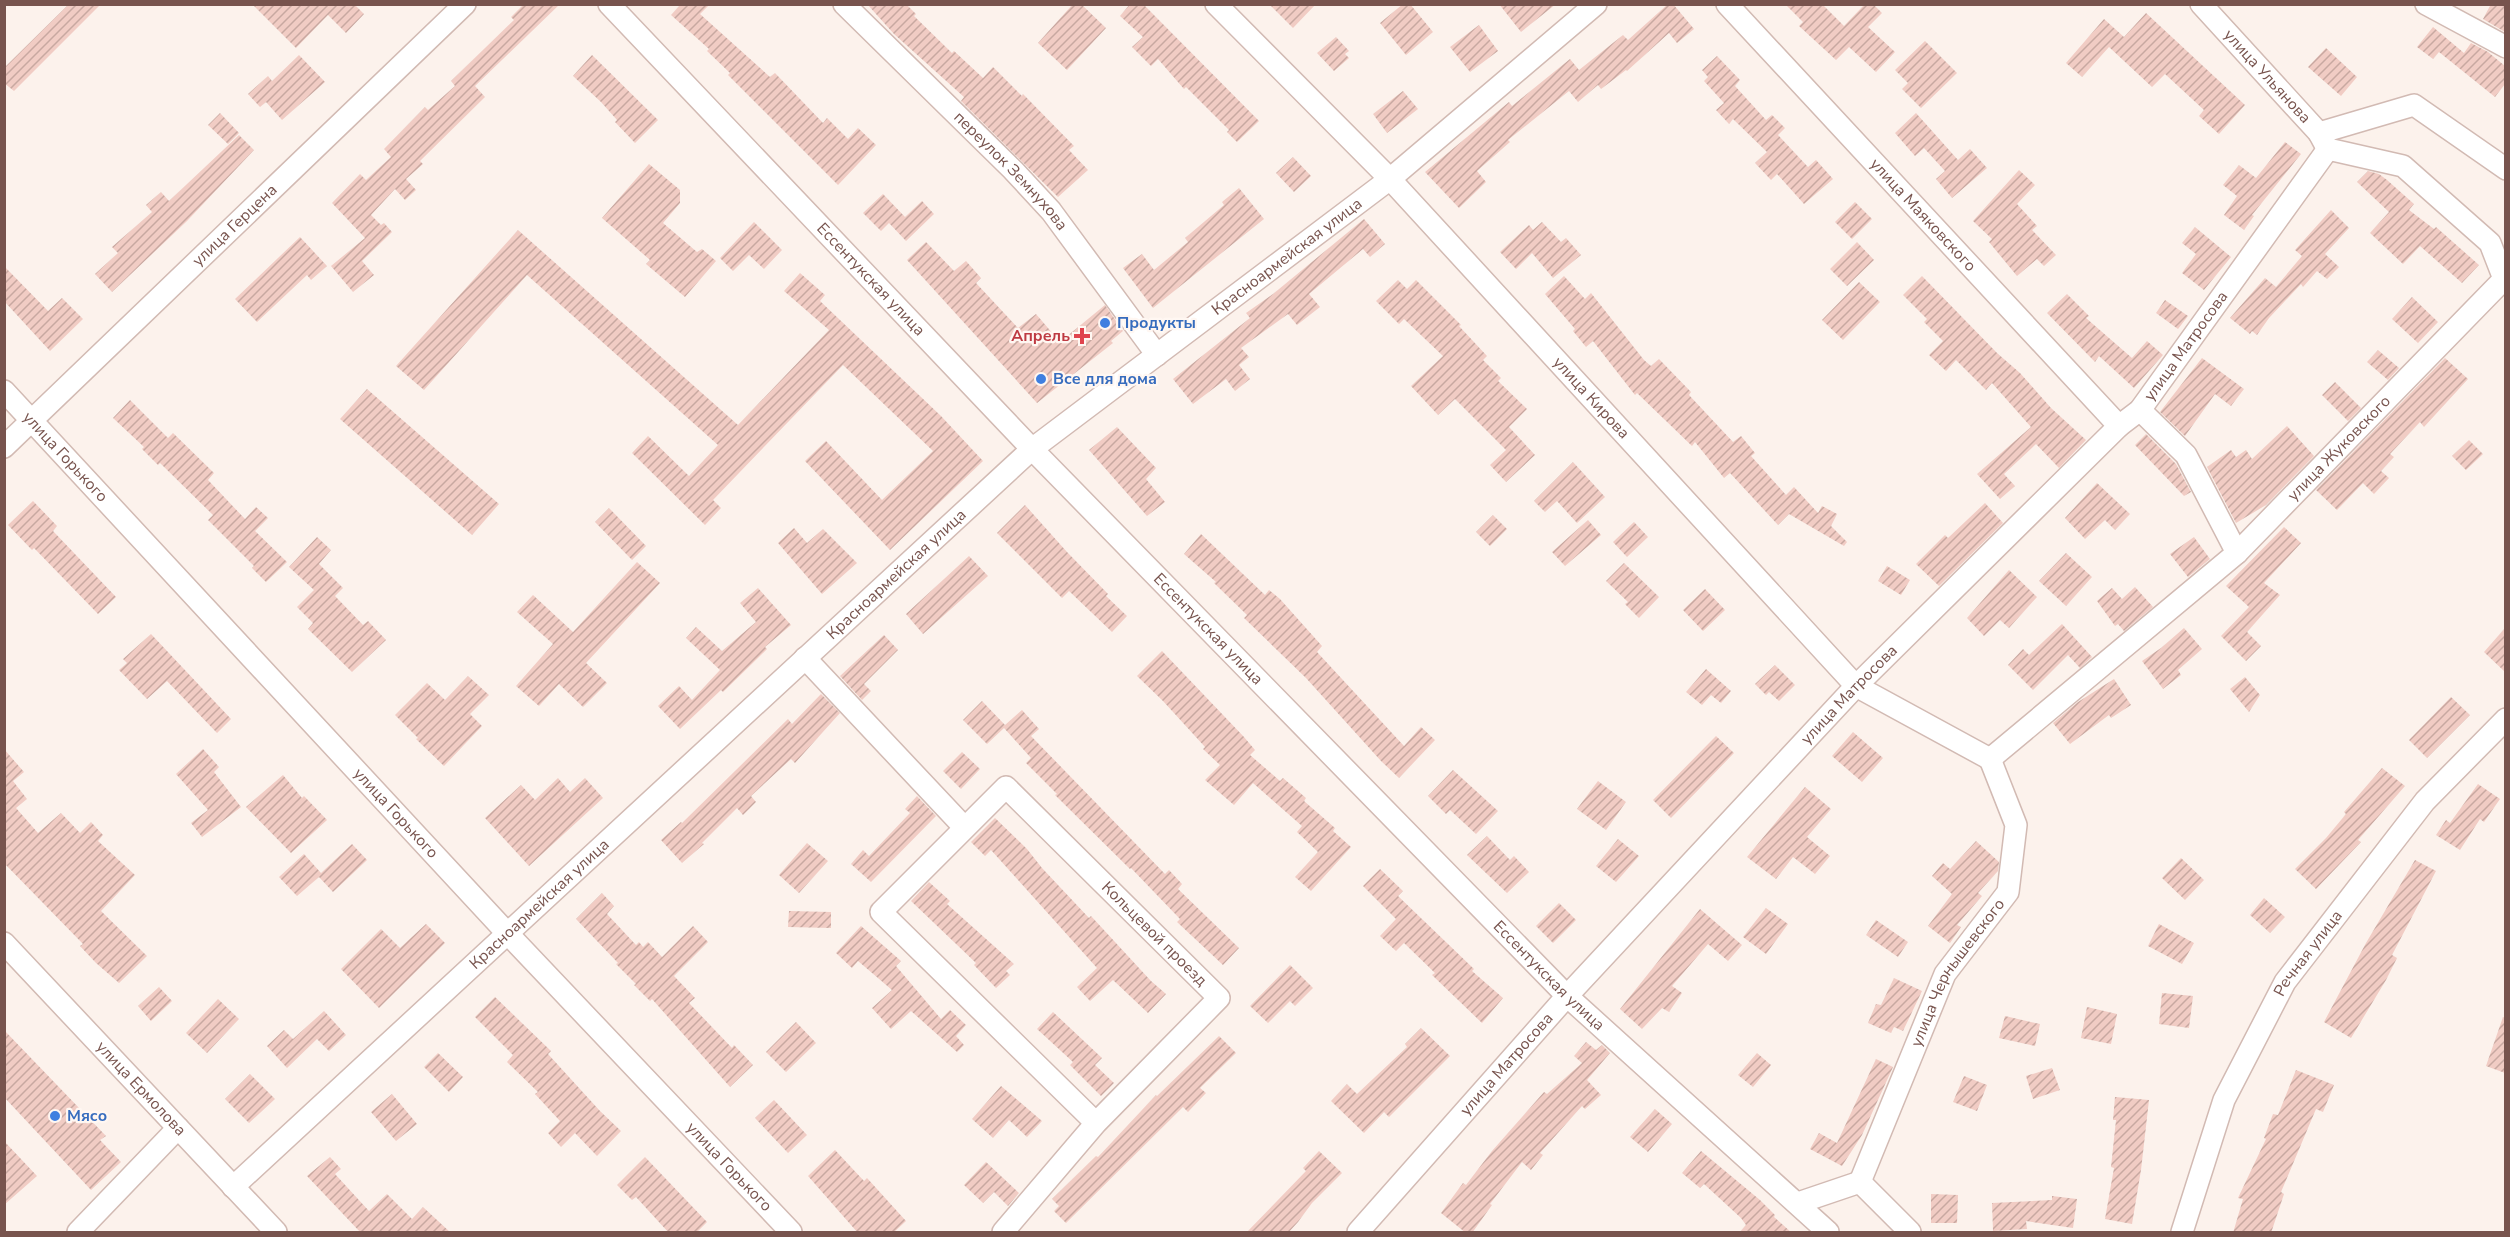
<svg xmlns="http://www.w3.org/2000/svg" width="2510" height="1237" font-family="'Nunito Sans',sans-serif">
	<defs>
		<pattern id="building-hatch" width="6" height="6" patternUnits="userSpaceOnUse" patternTransform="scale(1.5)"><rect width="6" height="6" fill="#f1ccc4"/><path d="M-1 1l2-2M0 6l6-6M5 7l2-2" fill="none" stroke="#c8a8a1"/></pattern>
	</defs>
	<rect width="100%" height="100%" fill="#fcf2ec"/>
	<path fill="url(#building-hatch)" d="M69,4h32l-87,87 -10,-8v-15z
		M252,4h102l10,10 -18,19 -18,-18 -32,33z
		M524,4h36l-85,82 10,11 -65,64 3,3 -17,15 10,11 -11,10 -10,-11 -24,26 10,10 3,-2 8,9 -30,29 12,14 -21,17 -22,-26 34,-28 -33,-35 28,-29 6,6 25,-23 -7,-8 41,-42 3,3 27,-24 -4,-5 63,-61 -3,-3z
		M681,4h29l-10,10 70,63 5,-4 48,50 4,-5 21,21 10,-11 18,17 -38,40 -110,-110 2,-2 -23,-22 2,-2 -38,-34z
		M867,4h39l10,10 -2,2 38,37 2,-2 29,27 10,-11 29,29 1,-2 51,52 -5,4 19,20 -30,27 -97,-96 3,-4 -70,-63z
		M1073,4h8l25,24 -39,42 -29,-27z
		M1130,4h13l4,4 112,113 -22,21 -10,-10 2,-2 -43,-43 -2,2 -26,-30 -7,7 -19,-19 11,-10 -23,-21z
		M1269,4h47l-23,24z
		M1403,4h7l23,28 -27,23 -26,-32z
		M1499,4h57l-35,28z
		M1668,4h5l21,25 -17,14 -8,-10 -42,38 -1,-1 -25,19 -3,-4 -20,17 -9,-11 -61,49 2,2 -33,29 9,11 -27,26 -34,-36 84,-70 3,4 58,-47 9,11 44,-35 5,5z
		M1785,4h37l22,22 21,-22h8l9,9 -14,14 27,25 -19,20 -27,-25 -13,13 -37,-34 4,-4z
		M2491,4h14v28l-22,-13z
		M2146,13l99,92 -26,29 -20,-18 5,-6 -39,-36 -13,13 -43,-40 -27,30 -16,-14 38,-44 20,18z
		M1479,25l19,26 -28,21 -20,-25z
		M2433,27l31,26 7,-10 17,9 17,14v18l-10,13 -56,-45 -6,7 -16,-12z
		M1336,37l13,14 -4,3 4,4 -15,13 -17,-18z
		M1925,41l32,32 -36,35 -19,-19 6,-6 -13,-13z
		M2326,48l31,29 -16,19 -33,-29z
		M299,55l26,27 -43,38 -16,-18 -6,5 -12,-13 20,-18 4,5z
		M592,55l66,65 -23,23 -20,-21 2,-2 -16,-18 -28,-26z
		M1717,56l23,24 -5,6 31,34 6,-5 13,13 -7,7 30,32 8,-7 17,19 -29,25 -27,-30 -6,6 -16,-17 12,-11 -34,-33 -4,5 -13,-14 8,-7 -20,-22 4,-4 -6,-7z
		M1403,91l15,18 -31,24 -14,-19z
		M220,113l19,20 -11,11 -20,-19z
		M1916,113l42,47 12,-11 17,19 -35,30 -16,-19 9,-8 -21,-23 -9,8 -20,-23z
		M239,135l15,15 -67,71 -75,71 -17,-18 23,-21 -6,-6 40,-35 -6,-7 15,-13 8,9z
		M2285,142l16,12 -49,61 2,1 -10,14 -20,-15 13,-19 -14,-11 16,-20 17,13z
		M1293,157l18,19 -17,16 -18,-19z
		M649,164l31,26v13l-17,20 34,29 5,-3 14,12 -31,36 -39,-33 4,-4 -48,-42z
		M2019,170l16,15 -18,19 20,22 -5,4 24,25 -12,11 -7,-7 -20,17 -28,-34 3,-3 -19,-18z
		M2368,171l11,3 8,6 27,24 -5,6 25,19 2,-2 43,38 -17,18 -42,-37 -17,18 -33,-31 19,-21 -32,-30z
		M1239,188l25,31 -111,89 -30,-40 19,-14 12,16 34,-28 -3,-4 39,-33 -2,-3z
		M883,194l22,23 17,-16 12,13 -28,27 -17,-18 -8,8 -18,-18z
		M1855,202l17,17 -20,20 -17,-17z
		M2331,210l18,18 -24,26 14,13 -12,12 -10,-8 -14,16 -2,-3 -32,34 -12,17 -5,-4 -2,3 -20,-16 35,-40 11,9 26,-31 -7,-6z
		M1364,219l21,25 -15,13 -7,-8 -54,45 11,13 -23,18 -9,-11 -47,34 8,9 -10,8 11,14 -15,12 -9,-12 -33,25 -20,-25 77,-61 -4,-5 27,-19z
		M754,222l28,28 -18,19 -15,-14 -16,16 -13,-13z
		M1542,222l19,20 5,-4 15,17 -28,23 -21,-25 -16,16 -16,-17 29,-27 4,5z
		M2195,227l36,30 -27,33 -22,-17 14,-19 -14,-11z
		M518,230l220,195 91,-95 -45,-39 16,-18 25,22 -5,6 121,115 42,45 -93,89 -85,-89 21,-20 56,59 51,-49 -90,-86 -130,135 8,8 -16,17 -73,-72 16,-17 41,40 29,-31 -191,-170 -103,115 -28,-24z
		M300,237l27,29 -16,14 -4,-5 -50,47 -22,-23z
		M926,242l28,29 12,-10 15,17 -5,5 42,45 18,-14 24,28 45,-37 18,26 -12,10 2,2 -76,60 -130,-143z
		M1857,242l17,18 -27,26 -17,-17z
		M4,266l44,45 14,-13 21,21 -33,32 -46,-50z
		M1564,276l21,23 6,-6 53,67 7,6 8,-7 32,33 -2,3 44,47 8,-6 14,17 -4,3 35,39 8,-8 24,26 4,-7 15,8 -6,12 16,16 -3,4 -55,-32 -11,11 -48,-52 -6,5 -29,-36 -3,4 -55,-53 -2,2 -42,-54 -7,6 -13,-16 2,-2 -30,-35z
		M1922,276l75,77 23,20 31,35 35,32 -27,28 -23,-24 -32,30 11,12 -15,13 -23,-25 54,-47 -39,-44 -6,7 -30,-30 -10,11 -17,-16 14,-14 -19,-19 3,-3 -24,-24z
		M1398,280l9,9 9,-9 45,45 -2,1 28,30 -4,4 18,18 -3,3 29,28 -18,18 26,28 -29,27 -16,-17 16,-15 -51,-51 -17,16 -27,-29 32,-30 -39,-37 -5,5 -23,-23z
		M1859,282l21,20 -37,38 -21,-20z
		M2067,294l22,22 -3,2 46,40 15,-17 16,14 -29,33 -35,-32 -4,6 -48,-49z
		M2412,297l26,25 -20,21 -26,-24z
		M2165,300l23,16 -10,13 -22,-16z
		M2378,350l21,18 -11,12 -21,-18z
		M2202,358l42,31 -13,17 -16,-12 -30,42 -25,-24z
		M2445,358l23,21 -44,48 -4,-5 -30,32 4,3 -13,14 8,7 -15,16 -11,-11 -26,27 -21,-20z
		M2335,382l26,26 -13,13 -26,-26z
		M367,389l132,115 -27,31 -132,-116z
		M130,400l38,38 5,-5 41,40 -6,7 37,39 11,-12 12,11 -13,13 32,31 -21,20 -14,-14 2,-2 -46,-46 5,-5 -53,-52 -2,2 -16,-16 2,-2 -31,-29z
		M2287,426l27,30 -48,49 -30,18 -29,-56 24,-17 5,7 10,-7 6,9z
		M1117,427l39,41 -10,11 19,23 -18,14 -58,-66z
		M2146,434l30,30 15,28 -7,4 -49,-51z
		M2469,440l14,14 -17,16 -14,-14z
		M1573,462l32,35 -28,26 -20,-22 -12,11 -11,-11z
		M2097,483l33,31 -15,16 -10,-10 -20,19 -20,-21z
		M33,501l24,25 -4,5 63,66 -18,17 -64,-66 -2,2 -24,-25z
		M1985,503l18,20 -64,63 -23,-22 29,-29 3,3z
		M1025,505l42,47 41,42 -2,2 21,20 -15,16 -43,-41 -7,7 -65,-65z
		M609,508l37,38 -14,14 -37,-38z
		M1493,515l14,14 -17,17 -14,-14z
		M1588,520l13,15 -36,31 -13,-14z
		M1634,522l14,15 -21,20 -14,-15z
		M2284,527l17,16 -37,40 16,12 -33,37 14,14 -15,15 -25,-25 28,-29 -23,-21z
		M794,528l13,15 16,-14 34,34 -35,31 -44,-51z
		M1201,534l64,61 4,-5 11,9 42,47 -5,6 87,94 17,-19 14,13 -36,38 -18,-17 -75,-83 -62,-60 3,-3 -33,-32 2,-1 -32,-28z
		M317,537l14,13 -12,14 24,24 -8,8 28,29 5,-4 18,19 -34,32 -44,-43 5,-6 -16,-16 17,-17 -25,-23z
		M2194,537l16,22 -22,18 -18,-23z
		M2066,553l26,24 -26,29 -27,-25z
		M969,556l19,20 -65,58 -17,-20z
		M637,562l23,21 -74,80 21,20 -24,24 -24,-23 -20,22 -23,-20 37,-42 -36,-32 16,-17 40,37z
		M1624,563l35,34 -20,21 -14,-14 3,-2 -22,-21z
		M1887,566l23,14 -9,15 -23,-14z
		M2009,570l28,27 -28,31 -9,-8 -16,16 -17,-18z
		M2135,587l18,20 -29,24 -6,-7 -3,2 -18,-25 15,-13 10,11z
		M758,588l33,37 -26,22 2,2 -44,43 -2,-2 -41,39 -22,-23 21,-20 13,14 28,-30 -34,-32 10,-11 26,24 34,-29 -16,-19z
		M1705,589l20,21 -22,21 -20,-21z
		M2062,624l30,33 -12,11 -12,-13 -35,35 -25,-25 15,-16 6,6z
		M2184,628l18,21 -24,21 3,5 -18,14 -21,-28 19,-13z
		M2505,628v44l-21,-20z
		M151,634l80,85 -14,14 -50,-52 -20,18 -28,-29 8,-7 -4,-4z
		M884,635l14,15 -34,34 7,7 -9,9 -22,-24z
		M1162,651l82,86 11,13 -5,5 30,26 3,-3 23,20 -2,3 31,27 -2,3 18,16 -40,44 -16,-14 23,-25 -21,-20 5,-6 -49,-43 -19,22 -29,-25 15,-15 -17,-16 2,-2 -42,-46 -26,-25z
		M1775,665l20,20 -16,16 -10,-9 -3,3 -11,-11z
		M1706,669l25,22 -10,12 -10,-8 -9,10 -16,-13z
		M468,676l21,19 -19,19 12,12 -38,40 -28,-27 2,-1 -23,-23 32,-32 18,17z
		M2245,677l15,18 -11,17 -19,-23z
		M2114,679l17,26 -20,13 -2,-3 -39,29 -17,-21 25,-21z
		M821,694l19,19 -45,50 -4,-4 -40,37 5,6 -13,13 -6,-7 -35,35 2,1 -22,19 -21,-23 20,-18 1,1 106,-104 4,5z
		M2451,697l19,18 -43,43 -18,-18z
		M982,701l23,24 17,-15 17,19 -8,7 134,138 4,-4 13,14 -4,5 61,59 -16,17 -46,-43 3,-3 -49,-51 -1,1 -75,-74 2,-1 -31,-31 5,-5 -27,-30 -17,16 -24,-24z
		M1853,732l30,26 -21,24 -30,-26z
		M1716,736l18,17 -63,65 -18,-18z
		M4,749l20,23 -11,9 14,18 -11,9 22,25 23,-20 19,20 11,-11 12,13 -5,6 37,34 -34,36 46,45 -28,27 -23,-20 -16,-17 3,-2 -79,-81z
		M203,749l16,18 -5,5 27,35 -39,30 -11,-14 17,-13 -32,-36z
		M962,752l18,17 -19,20 -18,-18z
		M2382,768l23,18 -47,54 3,2 -45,47 -21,-20 31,-31 20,-24 -2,-2z
		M1453,770l45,41 -22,23 -26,-24 -4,4 -18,-18z
		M283,775l19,23 2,-2 23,24 -36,33 -45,-46z
		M558,778l12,14 15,-14 18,20 -74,68 -44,-48 36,-33 14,15z
		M1598,781l28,21 -20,28 -29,-21z
		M2478,784l22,15 -16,23 -4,-3 -20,31 -24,-15 10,-15 4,3z
		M1805,787l26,22 -24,28 23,19 -15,18 -22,-17 -17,22 -29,-22z
		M917,796l19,20 -65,66 -20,-18 12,-14 6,6 41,-43 -5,-4z
		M995,818l32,31 15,19 47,50 2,-2 60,65 15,13 -18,19 -35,-33 -23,21 -13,-14 20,-19 -106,-118 -6,6 -14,-14z
		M1487,836l23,24 4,-4 15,16 -22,21 -40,-38z
		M1618,839l21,17 -23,26 -20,-16z
		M1976,841l23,21 -1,9 -20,22 4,3 -25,29 4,2 -11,16 -22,-17 24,-32 -20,-18 11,-13 7,6z
		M807,843l21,18 -29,32 -20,-18z
		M352,844l15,16 -34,32 -14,-15 -22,19 -18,-19 25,-23 17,19z
		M2181,858l23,22 -19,20 -23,-22z
		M2415,860l21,11 -44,84 5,3 -11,22 -35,58 -27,-16 42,-79z
		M1380,869l23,22 -5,5 76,73 -2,2 31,27 -21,25 -50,-48 3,-2 -31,-30 -8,8 -16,-15 16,-17 -33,-33z
		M929,882l21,19 -3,3 67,60 -8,7 4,4 -14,13 -22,-23 2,-2 -65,-62z
		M602,893l12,13 -7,8 29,31 3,-3 4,5 5,-5 14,15 31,-31 15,16 -34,34 21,22 -6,5 43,45 2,-3 19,20 -23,22 -78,-88 -2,2 -16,-16 2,-1 -20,-20 2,-1 -42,-44z
		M2264,898l21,19 -15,16 -20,-18z
		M1559,903l17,17 -23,23 -17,-17z
		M1766,908l22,16 -22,30 -23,-17z
		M1700,909l42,36 -14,16 -20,-17 -36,42 10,7 -13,19 -7,-4 -20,21 -22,-20z
		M789,911l42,1v16l-43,-1z
		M1876,920l32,22 -10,15 -32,-22z
		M426,924l19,19 -66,65 -38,-39 40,-40 19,19z
		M2159,924l35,19 -12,21 -34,-18z
		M861,926l40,35 -5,5 45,53 9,-9 16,15 -10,11 8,9 -7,7 -46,-41 -20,18 -19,-21 20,-18 -34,-29 -6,7 -16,-15z
		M1290,965l23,23 -18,18 -5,-5 -22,22 -18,-17z
		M1894,978l28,13 -19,40 -9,-4 -3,6 -23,-10 8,-19 5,1z
		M159,987l13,14 -21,20 -13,-15z
		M2162,993l31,3 -4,32 -30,-4z
		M495,997l56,54 -3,3 52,57 21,20 -24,25 -22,-23 -14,14 -13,-14 12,-12 -25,-27 3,-2 -31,-30 6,-7 -38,-38z
		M218,999l21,20 -32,34 -21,-20z
		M2087,1007l30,7 -6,30 -30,-6z
		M324,1011l22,24 -17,16 -12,-12 -30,29 -20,-22 17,-16 9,9z
		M1053,1012l49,46 -7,7 19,18 -13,13 -31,-31 3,-3 -36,-33z
		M2005,1016l35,8 -5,22 -36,-8z
		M2503,1017l2,1v55l-19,-7z
		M796,1022l20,21 -30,29 -20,-20z
		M1421,1028l29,28 -61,61 -5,-5 -20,21 -33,-32 16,-17 10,10 50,-47 -2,-3z
		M4,1030l102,106 -6,4 21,22 -30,28 -87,-93z
		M1219,1036l17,17 -36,35 6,5 -18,19 -5,-5 -117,116 -12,-12 5,-5 -7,-7 44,-43 2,1 58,-62 1,1z
		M1586,1042l10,8 6,-5 8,8 -23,27 14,15 -16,14 -3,-3 -42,47 3,2 -12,15 -9,-8 -32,42 2,1 -20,28h-6l-25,-20 22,-30 3,2 26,-34 52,-59 3,2 35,-31 -8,-7z
		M438,1053l25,24 -14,15 -25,-25z
		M1757,1053l14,12 -18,22 -15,-12z
		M1876,1059l17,8 -31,68 -20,31 -32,-17 9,-16 18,10z
		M2052,1068l8,22 -27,9 -7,-23z
		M2296,1070l38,15 -11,27 -7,-3 -35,83 3,2 -13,39h-38l10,-34 -5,-1 28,-59 -2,-1 9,-24 5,1z
		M250,1074l25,25 -26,24 -24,-24z
		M1964,1076l23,9 -10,26 -24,-9z
		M1001,1086l41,35 -15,16 -18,-17 -16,18 -21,-19z
		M392,1094l25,30 -21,17 -25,-29z
		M2115,1097l34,3 -8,70 -9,54 -27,-5 9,-51 -3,-1 5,-47h-3z
		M774,1100l33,35 -19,18 -33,-35z
		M1655,1109l17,15 -24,28 -18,-15z
		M4,1141l33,35 -33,29z
		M835,1150l29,31 3,-3 39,43 -13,12h-35l-50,-57z
		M1319,1151l23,22 -30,30 -14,19 -10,11h-42l60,-62 -3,-3z
		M1701,1151l59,49 15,15 -1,2 18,16h-53l7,-8 -5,-7 -37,-34 -4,4 -18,-15z
		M330,1157l11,12 -6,5 34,37 18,-17 25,25 11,-12 28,26h-90l-54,-57z
		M645,1157l62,65 -11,11h-27l-33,-36 -4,3 -15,-15z
		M986,1162l33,31 -11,13 -14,-14 -11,11 -19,-18z
		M1931,1194l27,1 -1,28h-26z
		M2052,1196l25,3 -4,29 -47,-7 1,8 -34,2 -1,-28 60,-3z"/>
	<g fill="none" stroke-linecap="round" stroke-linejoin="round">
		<defs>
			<g id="minor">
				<path id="s1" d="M609,4l423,445 535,547 261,236"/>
				<path id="s2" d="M844,4l169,166 38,41 106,144"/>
				<path id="s3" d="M1216,4l174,175 466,507 134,73"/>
				<path id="s4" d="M1727,4l392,422"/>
				<path id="s5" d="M2201,4l118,129 7,13"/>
				<path d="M2426,4l80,43"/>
				<path d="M2319,133l95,-28 92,64"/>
				<path id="s6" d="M4,391l504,543 283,298"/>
				<path d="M2140,410l46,45 51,98"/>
				<path id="s7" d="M4,447l461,-443"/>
				<path d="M805,658l159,169"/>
				<path id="s8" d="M1990,759l247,-206 267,-274 -14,-36 -87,-77 -75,-17"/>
				<path id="s9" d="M4,943l272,289"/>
				<path id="s10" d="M1860,1182l85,-208 63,-82 8,-67 -26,-66"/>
				<path id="s11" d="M233,1187l799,-738 358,-270 206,-175"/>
				<path d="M1798,1203l62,-21 50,50"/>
				<path d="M78,1232l100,-104"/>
				<path id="s12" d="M1003,1232l93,-109 -215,-211 125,-125 213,211 -123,125"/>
				<path id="s13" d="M1358,1232l209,-236 289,-310 263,-260 21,-16 188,-261"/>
				<path id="s14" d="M2182,1232l42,-132 61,-118 140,-181 81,-82"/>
			</g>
		</defs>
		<use href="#minor" stroke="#d2bab3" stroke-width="24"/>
		<use href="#minor" stroke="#fff" stroke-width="21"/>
	</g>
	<g fill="#3f7fe0" stroke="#fff7f2" stroke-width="2">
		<circle cx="1105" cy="323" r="6"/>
		<circle cx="1041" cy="379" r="6"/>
		<circle cx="55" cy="1116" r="6"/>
	</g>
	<path fill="#e0444e" stroke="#fff7f2" stroke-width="2" d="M1079 327h6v6h6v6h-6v6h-6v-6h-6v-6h6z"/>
	<g text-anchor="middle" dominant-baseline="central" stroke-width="4.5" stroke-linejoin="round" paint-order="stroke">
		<g font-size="16" fill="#78544e" stroke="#fff7f2">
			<text stroke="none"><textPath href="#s5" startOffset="98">улица Ульянова</textPath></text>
			<text stroke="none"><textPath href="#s2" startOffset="236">переулок Земнухова</textPath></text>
			<text stroke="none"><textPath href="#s4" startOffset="288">улица Маяковского</textPath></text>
			<text stroke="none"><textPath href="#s7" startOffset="320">улица Герцена</textPath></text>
			<text stroke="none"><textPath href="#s11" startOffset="1407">Красноармейская улица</textPath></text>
			<text stroke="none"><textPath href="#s1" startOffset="380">Ессентукская улица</textPath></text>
			<text stroke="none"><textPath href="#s13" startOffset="1214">улица Матросова</textPath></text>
			<text stroke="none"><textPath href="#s3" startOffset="544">улица Кирова</textPath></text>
			<text stroke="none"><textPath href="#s8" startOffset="468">улица Жуковского</textPath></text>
			<text stroke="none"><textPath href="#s6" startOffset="90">улица Горького</textPath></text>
			<text stroke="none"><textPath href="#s11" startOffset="903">Красноармейская улица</textPath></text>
			<text stroke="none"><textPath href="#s1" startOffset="866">Ессентукская улица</textPath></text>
			<text stroke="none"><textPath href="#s13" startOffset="728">улица Матросова</textPath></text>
			<text stroke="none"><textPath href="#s6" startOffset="576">улица Горького</textPath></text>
			<text stroke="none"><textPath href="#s11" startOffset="417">Красноармейская улица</textPath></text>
			<text stroke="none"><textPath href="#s12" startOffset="830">Кольцевой проезд</textPath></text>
			<text stroke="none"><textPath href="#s14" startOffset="308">Речная улица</textPath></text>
			<text stroke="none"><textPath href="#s10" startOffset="232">улица Чернышевского</textPath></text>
			<text stroke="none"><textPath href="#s1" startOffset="1352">Ессентукская улица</textPath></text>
			<text stroke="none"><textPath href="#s13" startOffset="224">улица Матросова</textPath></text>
			<text stroke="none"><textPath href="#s9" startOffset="200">улица Ермолова</textPath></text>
			<text stroke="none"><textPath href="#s6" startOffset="1062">улица Горького</textPath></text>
		</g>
		<g font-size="16" font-weight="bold" fill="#366cbe" stroke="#fff7f2" text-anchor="start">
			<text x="1117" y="323">Продукты</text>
			<text x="1053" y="379">Все для дома</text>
			<text x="67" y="1116">Мясо</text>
		</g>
		<g font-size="16" font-weight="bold" fill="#be3a42" stroke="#fff7f2" text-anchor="end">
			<text x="1070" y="336">Апрель</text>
		</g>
	</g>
	<rect width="2510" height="1237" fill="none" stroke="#78544e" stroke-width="12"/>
</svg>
